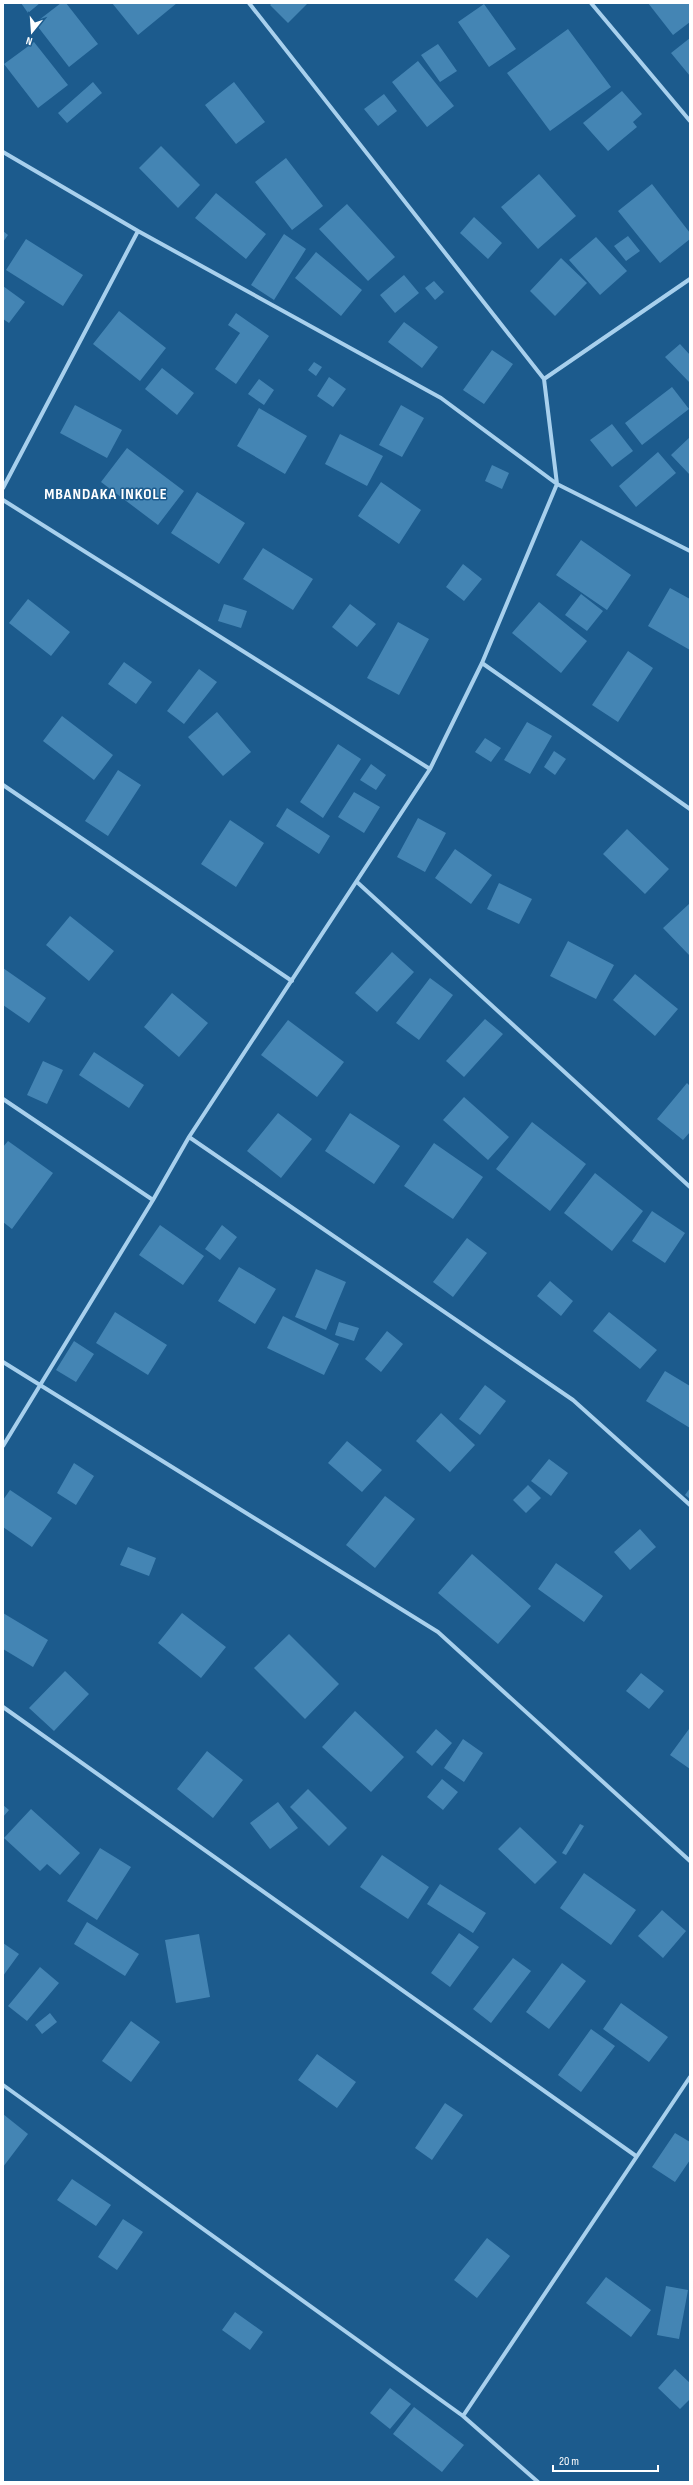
<svg xmlns="http://www.w3.org/2000/svg" width="693" height="2485" font-family="'Sofia Sans Condensed',sans-serif">
	<rect width="100%" height="100%" fill="#1c5b8d"/>
	<path fill="#4485b4" d="M21,3h19l-12,10z
		M61,3h5l32,41 -29,23 -34,-44z
		M112,3h65l-39,32z
		M272,3h36l-20,20 -18,-18z
		M648,3h42v19l-17,13z
		M484,4l32,45 -27,18 -31,-45z
		M568,29l43,58 -61,44 -43,-58z
		M690,38v38l-19,-23z
		M34,42l34,43 -30,23 -34,-44z
		M438,44l19,27 -17,11 -19,-27z
		M418,61l36,45 -27,21 -35,-45z
		M93,82l9,11 -35,30 -9,-10z
		M234,82l31,40 -29,22 -31,-39z
		M622,91l20,23 -9,8 4,5 -29,24 -25,-28z
		M384,94l13,17 -19,15 -14,-17z
		M161,146l39,39 -22,23 -39,-40z
		M286,158l37,48 -31,24 -37,-48z
		M539,174l37,42 -38,33 -37,-42z
		M652,184l38,49v6l-30,24 -42,-52z
		M216,193l50,41 -20,25 -51,-41z
		M347,204l48,53 -27,24 -49,-52z
		M474,217l28,26 -14,16 -28,-26z
		M3,231l5,4 -5,7z
		M284,234l22,15 -32,51 -23,-15z
		M628,236l12,15 -14,10 -12,-15z
		M596,237l31,34 -27,24 -31,-35z
		M26,239l57,36 -20,31 -57,-36z
		M316,252l46,38 -21,26 -46,-38z
		M561,258l26,25 -32,33 -25,-25z
		M404,275l15,18 -24,20 -15,-18z
		M434,281l10,11 -9,8 -10,-12z
		M3,286l22,16 -16,21 -6,-4z
		M119,311l47,37 -26,33 -47,-37z
		M236,313l33,23 -33,48 -21,-15 25,-36 -12,-8z
		M404,322l34,25 -16,21 -34,-26z
		M680,344l10,11v28l-25,-26z
		M492,350l21,14 -29,40 -21,-14z
		M314,362l8,5 -6,9 -8,-6z
		M162,368l32,25 -17,22 -32,-26z
		M329,377l17,12 -13,18 -16,-11z
		M259,379l15,11 -10,15 -16,-11z
		M672,387l17,22 -47,36 -17,-22z
		M75,405l47,25 -15,28 -47,-25z
		M401,405l23,13 -22,39 -23,-12z
		M259,408l48,28 -22,38 -48,-28z
		M612,424l21,27 -21,16 -22,-27z
		M340,434l43,22 -16,30 -42,-22z
		M690,437v38l-19,-20z
		M127,448l57,43 -26,34 -57,-43z
		M658,452l18,21 -40,34 -17,-21z
		M492,465l17,8 -7,16 -17,-8z
		M381,482l40,28 -22,34 -41,-28z
		M197,492l48,31 -26,41 -48,-31z
		M581,540l50,35 -24,35 -51,-35z
		M263,548l50,31 -20,31 -50,-31z
		M463,564l19,15 -18,22 -18,-14z
		M670,588l20,11v51l-42,-24z
		M581,594l22,17 -16,20 -22,-16z
		M28,599l42,33 -19,24 -42,-33z
		M539,602l48,39 -26,32 -49,-40z
		M224,604l23,7 -6,17 -23,-7z
		M350,604l26,20 -19,23 -25,-20z
		M398,622l31,17 -30,56 -32,-17z
		M628,651l25,17 -35,54 -26,-17z
		M124,662l28,20 -16,22 -28,-20z
		M199,669l18,13 -33,42 -17,-13z
		M217,712l34,40 -28,24 -35,-39z
		M62,716l51,39 -19,25 -51,-39z
		M527,722l25,14 -22,38 -26,-14z
		M485,738l16,10 -10,14 -16,-10z
		M338,744l23,15 -38,59 -23,-16z
		M554,751l12,8 -11,16 -11,-8z
		M371,764l15,11 -10,15 -16,-10z
		M118,770l23,15 -33,51 -23,-15z
		M354,792l26,15 -16,26 -26,-16z
		M287,808l43,28 -11,18 -43,-28z
		M418,818l28,15 -21,39 -28,-15z
		M230,820l34,23 -28,44 -35,-23z
		M627,829l42,40 -24,25 -42,-40z
		M455,849l37,26 -21,29 -36,-26z
		M499,883l33,16 -13,25 -32,-15z
		M689,904l1,1v51l-27,-28z
		M70,916l44,35 -25,30 -43,-36z
		M568,941l46,24 -18,34 -46,-23z
		M392,952l22,20 -37,40 -22,-19z
		M3,968l43,30 -17,25 -26,-18z
		M635,974l43,35 -23,27 -42,-36z
		M430,978l23,17 -34,45 -23,-17z
		M172,993l36,30 -29,34 -35,-30z
		M485,1019l18,15 -39,43 -18,-16z
		M288,1020l56,42 -27,35 -56,-42z
		M94,1052l50,33 -15,23 -50,-33z
		M43,1061l20,9 -16,34 -20,-9z
		M687,1083l3,3v46l-7,8 -26,-21z
		M464,1097l45,40 -21,23 -45,-40z
		M278,1113l34,26 -31,39 -34,-27z
		M350,1113l50,33 -26,38 -49,-33z
		M532,1122l54,42 -36,47 -54,-42z
		M8,1141l45,32 -41,56 -9,-7v-75z
		M434,1143l49,34 -30,42 -49,-33z
		M595,1173l48,38 -31,40 -48,-38z
		M652,1211l33,22 -20,30 -33,-22z
		M160,1225l44,31 -21,29 -44,-30z
		M222,1225l15,12 -17,23 -15,-11z
		M467,1238l20,15 -34,44 -20,-15z
		M239,1267l37,22 -21,35 -37,-23z
		M316,1269l30,13 -20,48 -31,-13z
		M550,1281l23,20 -12,15 -24,-20z
		M115,1312l52,33 -19,30 -52,-32z
		M609,1312l48,38 -17,19 -47,-38z
		M283,1316l56,28 -15,31 -57,-27z
		M339,1322l20,6 -5,13 -19,-6z
		M387,1331l16,13 -22,28 -16,-13z
		M74,1341l20,13 -18,28 -20,-12z
		M665,1371l25,15v42l-44,-27z
		M485,1385l21,16 -26,34 -21,-16z
		M441,1413l34,32 -25,27 -34,-31z
		M347,1441l35,29 -20,22 -34,-29z
		M549,1459l19,14 -17,23 -20,-15z
		M74,1463l20,13 -18,29 -19,-12z
		M528,1485l13,13 -15,15 -13,-13z
		M690,1488v11l-5,-4z
		M10,1490l42,28 -20,29 -29,-20v-27z
		M385,1496l30,23 -40,49 -29,-23z
		M640,1529l16,18 -26,23 -16,-18z
		M128,1547l28,11 -7,18 -29,-11z
		M472,1554l59,52 -33,38 -60,-51z
		M556,1563l47,33 -19,26 -46,-33z
		M3,1613l45,27 -15,27 -30,-18z
		M182,1613l44,34 -25,31 -43,-35z
		M289,1634l50,50 -34,35 -51,-51z
		M65,1671l24,23 -35,37 -25,-23z
		M641,1673l23,18 -15,18 -23,-18z
		M355,1711l49,46 -33,35 -49,-45z
		M436,1729l16,14 -20,23 -16,-14z
		M689,1729l1,1v39l-20,-14z
		M463,1739l20,14 -19,29 -20,-14z
		M207,1751l36,29 -30,38 -36,-29z
		M442,1779l16,13 -15,18 -16,-13z
		M308,1789l39,39 -18,18 -39,-39z
		M278,1802l20,26 -28,21 -20,-26z
		M3,1805l6,5 -6,7z
		M31,1809l49,44 -20,22 -13,-11 -7,7 -36,-33z
		M580,1824l4,2 -18,29 -4,-2z
		M520,1827l37,35 -22,22 -37,-35z
		M100,1848l31,19 -34,53 -30,-19z
		M382,1855l47,32 -21,32 -48,-32z
		M584,1873l52,37 -25,35 -51,-37z
		M440,1884l46,29 -13,20 -46,-29z
		M662,1910l24,21 -23,27 -25,-22z
		M87,1922l52,32 -14,22 -51,-32z
		M459,1933l20,14 -29,40 -19,-14z
		M199,1934l11,63 -34,6 -11,-63z
		M3,1943l16,11 -16,22z
		M513,1958l18,13 -40,52 -18,-14z
		M562,1963l24,18 -37,48 -23,-17z
		M40,1967l19,16 -32,38 -19,-15z
		M621,2003l47,34 -19,25 -46,-33z
		M50,2013l7,9 -15,12 -7,-9z
		M131,2021l29,21 -29,40 -29,-21z
		M591,2029l24,17 -34,46 -23,-17z
		M317,2054l39,28 -19,26 -39,-28z
		M445,2103l18,12 -31,45 -17,-12z
		M3,2114l25,20 -25,33z
		M675,2133l15,9v18l-15,22 -23,-15z
		M72,2179l39,26 -15,21 -39,-26z
		M123,2219l20,13 -26,38 -19,-13z
		M487,2238l23,18 -33,42 -23,-18z
		M606,2277l45,33 -20,27 -45,-34z
		M666,2286l22,4 -9,49 -22,-4z
		M235,2312l28,20 -13,18 -28,-20z
		M675,2369l15,14v16l-10,10 -22,-21z
		M390,2388l21,16 -21,25 -20,-16z
		M414,2407l50,38 -22,27 -49,-38z"/>
	<g fill="none" stroke-linecap="round" stroke-linejoin="round">
		<path stroke="#a8d0ed" stroke-width="4" d="M591,3l99,118
			M3,152l135,79 303,167 116,86 133,67
			M544,379l146,-100
			M3,488l135,-257
			M3,500l427,269
			M482,663l208,146
			M3,785l289,196
			M357,882l333,305
			M3,1099l150,101
			M189,1137l384,263 117,105
			M3,1362l435,270 252,229
			M3,1446l150,-246 36,-63 241,-368 52,-106 75,-179 -13,-105 -295,-376
			M3,1707l633,449
			M3,2085l460,331 75,66
			M463,2416l227,-339"/>
	</g>
	<g text-anchor="middle" dominant-baseline="central" stroke-width="3" stroke-linejoin="round" paint-order="stroke">
		<g font-size="16" font-weight="bold" letter-spacing="1" fill="#fff" stroke="#1c5b8d">
			<text x="106" y="494">MBANDAKA INKOLE</text>
		</g>
	</g>
	<rect width="693" height="2485" fill="none" stroke="#ffffff" stroke-width="8"/>
	<g transform="translate(32 32) rotate(197)" stroke="#1c5b8d" stroke-width="3" paint-order="stroke">
	<path d="M0-3L7 15L0 10L-7 15Z" fill="#ffffff"/>
	<text y="-6" font-size="11" font-weight="bold" text-anchor="middle" fill="#ffffff">N</text>
	</g>
	<path d="M553 2465v6h105v-6" fill="none" stroke="#ffffff" stroke-width="2"/>
	<text x="559" y="2465" font-size="12" fill="#ffffff" stroke="#1c5b8d" stroke-width="3" paint-order="stroke">20 m</text>
</svg>
